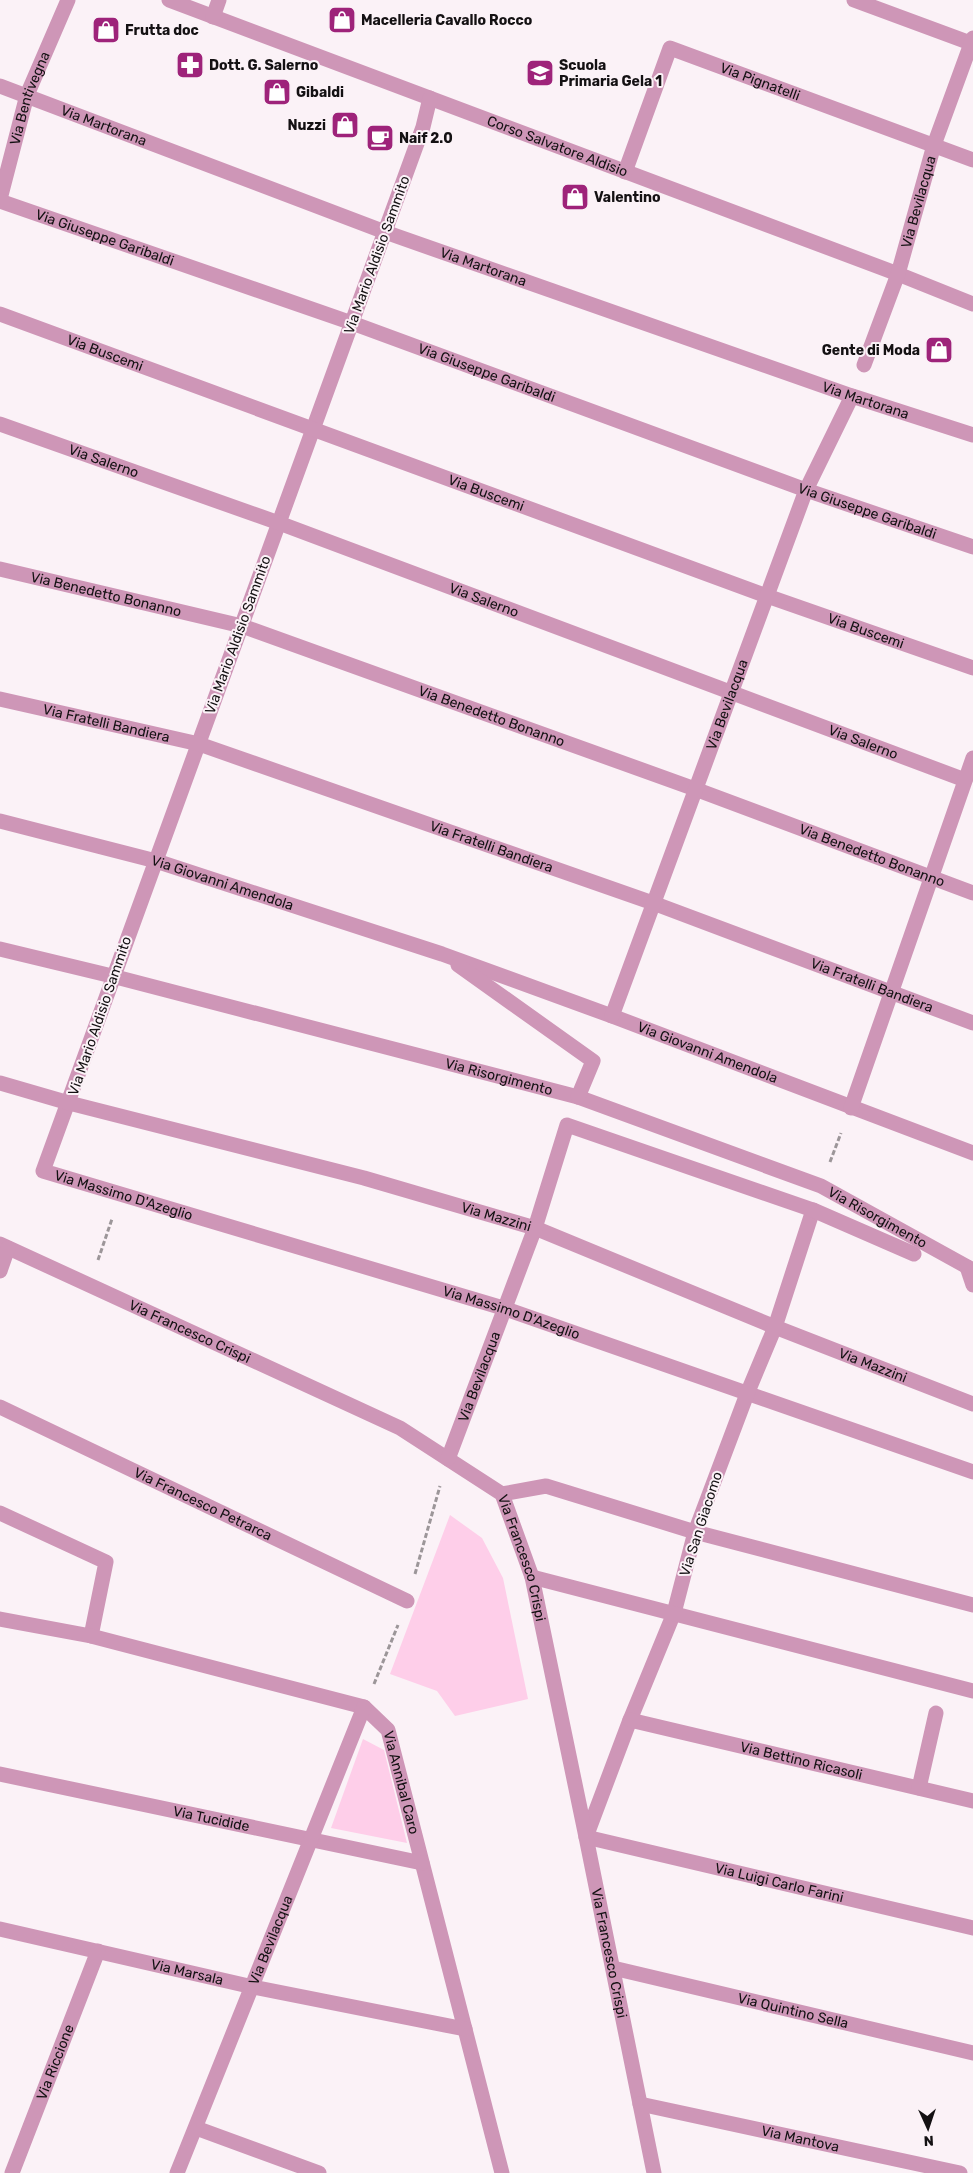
<svg xmlns="http://www.w3.org/2000/svg" width="973" height="2173" font-family="Rubik,sans-serif">
	<rect width="100%" height="100%" fill="#fbf2f7"/>
	<path fill="#fecee9" d="M450,1515l32,23 21,40 25,121 -73,17 -18,-25 -47,-17z
		M363,1739l21,11 23,93 -76,-15z"/>
	<g fill="none" stroke-linecap="round" stroke-linejoin="round">
		<path stroke="#9c9699" stroke-width="3" stroke-dasharray="5 2.5" stroke-linecap="butt" d="M830,1162l11,-29
			M98,1260l14,-41
			M415,1574l25,-88
			M374,1684l24,-59"/>
		<g stroke="#ce96b7" stroke-width="15">
			<path id="s1" d="M169,0l729,274 75,30"/>
			<path d="M854,0l119,44"/>
			<path d="M213,17l6,-17"/>
			<path id="s2" d="M0,86l385,146 467,164 121,39"/>
			<path id="s3" d="M430,98l-7,29 -380,1044 460,137 470,164"/>
			<path id="s4" d="M625,172l45,-124 303,112"/>
			<path id="s5" d="M0,199l27,-104 41,-95"/>
			<path id="s6" d="M0,201l352,122 454,167 167,57"/>
			<path id="s7" d="M0,314l767,282 206,72"/>
			<path id="s8" d="M864,365l34,-91 36,-129 39,-107"/>
			<path id="s9" d="M0,424l279,99 686,257"/>
			<path id="s10" d="M0,569l242,57 453,163 278,104"/>
			<path id="s11" d="M0,699l199,45 454,159 320,120"/>
			<path id="s12" d="M0,821l156,40 286,93 170,62 361,137"/>
			<path id="s13" d="M0,949l112,27 466,121 243,89 152,84"/>
			<path d="M458,965l135,96 -15,36"/>
			<path id="s14" d="M612,1016l194,-526 46,-94"/>
			<path id="s15" d="M0,1083l69,20 295,75 171,50 240,99 198,77"/>
			<path d="M851,1108l122,-350"/>
			<path id="s16" d="M813,1210l-38,117 -28,67 -52,138 -21,81 -44,107 -44,117 387,91"/>
			<path id="s17" d="M0,1244l400,184 102,66 30,83 54,260 68,336"/>
			<path d="M967,1267l6,18"/>
			<path d="M0,1271l8,-23"/>
			<path id="s18" d="M0,1407l407,194"/>
			<path id="s19" d="M448,1459l87,-231 32,-103 246,85 101,44"/>
			<path d="M502,1494l44,-8 149,46 278,73"/>
			<path d="M0,1513l106,49 -15,74"/>
			<path d="M532,1577l441,114"/>
			<path id="s20" d="M0,1619l91,17 273,71 24,23 114,443"/>
			<path id="s21" d="M630,1720l343,81"/>
			<path id="s22" d="M0,1774l422,89"/>
			<path d="M919,1788l17,-75"/>
			<path id="s23" d="M0,1929l253,58 212,42"/>
			<path id="s24" d="M613,1968l360,85"/>
			<path id="s25" d="M640,2104l320,69"/>
			<path d="M196,2128l123,45"/>
			<path id="s26" d="M12,2173l86,-222"/>
			<path id="s27" d="M177,2173l187,-466"/>
		</g>
	</g>
	<defs>
		<symbol id="shop-square" viewBox="-11 -11 22 22"><rect x="-9" y="-9" width="18" height="18" rx="4" fill="#9e237a" stroke="#fbf2f7"/><path d="M-5-2.5h2.3a2.7 3.5 0 0 1 5.4 0H5L5.5 6h-11ZM-1.5-2.5h3a1.5 2.3 0 0 0-3 0Z" fill="#fff"/></symbol>
		<symbol id="pharmacy-square" viewBox="-11 -11 22 22"><rect x="-9" y="-9" width="18" height="18" rx="4" fill="#9e237a" stroke="#fbf2f7"/><path d="M-2-6h4v4h4v4h-4v4h-4v-4h-4v-4h4Z" fill="#fff"/></symbol>
		<symbol id="school-square" viewBox="-11 -11 22 22"><rect x="-9" y="-9" width="18" height="18" rx="4" fill="#9e237a" stroke="#fbf2f7"/><path d="M0-5L7-2L0 1L-7-2ZM-4 1L0 2.5L4 1V4Q0 6-4 4Z" fill="#fff"/></symbol>
		<symbol id="cafe-square" viewBox="-11 -11 22 22"><rect x="-9" y="-9" width="18" height="18" rx="4" fill="#9e237a" stroke="#fbf2f7"/><path d="M-5.5-4.5H6V0H3Q3 3.5 0 3.5H-2.5Q-5.5 3.5-5.5 0ZM3-3.2v2h1.7v-2ZM-6 4.5H4V6H-6Z" fill="#fff"/></symbol>
	</defs>
	<g fill-rule="evenodd">
		<use href="#shop-square" x="326" y="4" width="32" height="32"/>
		<use href="#shop-square" x="90" y="14" width="32" height="32"/>
		<use href="#pharmacy-square" x="174" y="49" width="32" height="32"/>
		<use href="#school-square" x="524" y="57" width="32" height="32"/>
		<use href="#shop-square" x="261" y="76" width="32" height="32"/>
		<use href="#shop-square" x="329" y="109" width="32" height="32"/>
		<use href="#cafe-square" x="364" y="122" width="32" height="32"/>
		<use href="#shop-square" x="559" y="181" width="32" height="32"/>
		<use href="#shop-square" x="923" y="334" width="32" height="32"/>
	</g>
	<g text-anchor="middle" dominant-baseline="central" stroke-width="4" stroke-linejoin="round" paint-order="stroke">
		<g font-size="14" font-weight="bold" fill="#141113" stroke="#fbf2f7" text-anchor="start">
			<text x="361" y="20">Macelleria Cavallo Rocco</text>
			<text x="125" y="30">Frutta doc</text>
			<text x="209" y="65">Dott. G. Salerno</text>
			<text x="559" y="65">Scuola<tspan x="559" dy="16">Primaria Gela 1</tspan></text>
			<text x="296" y="92">Gibaldi</text>
			<text x="326" y="125" text-anchor="end">Nuzzi</text>
			<text x="399" y="138">Naif 2.0</text>
			<text x="594" y="197">Valentino</text>
			<text x="920" y="350" text-anchor="end">Gente di Moda</text>
		</g>
		<g font-size="14" fill="#141113" stroke="#fbf2f7">
			<text stroke="none"><textPath href="#s4" startOffset="228">Via Pignatelli</textPath></text>
			<text stroke="none"><textPath href="#s5" startOffset="105">Via Bentivegna</textPath></text>
			<text stroke="none"><textPath href="#s2" startOffset="111">Via Martorana</textPath></text>
			<text stroke="none"><textPath href="#s1" startOffset="415">Corso Salvatore Aldisio</textPath></text>
			<text stroke="none"><textPath href="#s8" startOffset="172">Via Bevilacqua</textPath></text>
			<text stroke="none"><textPath href="#s6" startOffset="111">Via Giuseppe Garibaldi</textPath></text>
			<text transform="translate(377 255) rotate(-70)">Via Mario Aldisio Sammito</text>
			<text stroke="none"><textPath href="#s2" startOffset="516">Via Martorana</textPath></text>
			<text stroke="none"><textPath href="#s7" startOffset="112">Via Buscemi</textPath></text>
			<text stroke="none"><textPath href="#s6" startOffset="516">Via Giuseppe Garibaldi</textPath></text>
			<text stroke="none"><textPath href="#s2" startOffset="921">Via Martorana</textPath></text>
			<text stroke="none"><textPath href="#s9" startOffset="110">Via Salerno</textPath></text>
			<text stroke="none"><textPath href="#s7" startOffset="518">Via Buscemi</textPath></text>
			<text stroke="none"><textPath href="#s6" startOffset="921">Via Giuseppe Garibaldi</textPath></text>
			<text stroke="none"><textPath href="#s10" startOffset="109">Via Benedetto Bonanno</textPath></text>
			<text stroke="none"><textPath href="#s9" startOffset="515">Via Salerno</textPath></text>
			<text stroke="none"><textPath href="#s7" startOffset="922">Via Buscemi</textPath></text>
			<text transform="translate(238 635) rotate(-70)">Via Mario Aldisio Sammito</text>
			<text stroke="none"><textPath href="#s14" startOffset="332">Via Bevilacqua</textPath></text>
			<text stroke="none"><textPath href="#s10" startOffset="514">Via Benedetto Bonanno</textPath></text>
			<text stroke="none"><textPath href="#s11" startOffset="109">Via Fratelli Bandiera</textPath></text>
			<text stroke="none"><textPath href="#s9" startOffset="920">Via Salerno</textPath></text>
			<text stroke="none"><textPath href="#s11" startOffset="514">Via Fratelli Bandiera</textPath></text>
			<text stroke="none"><textPath href="#s10" startOffset="919">Via Benedetto Bonanno</textPath></text>
			<text stroke="none"><textPath href="#s12" startOffset="231">Via Giovanni Amendola</textPath></text>
			<text stroke="none"><textPath href="#s11" startOffset="919">Via Fratelli Bandiera</textPath></text>
			<text transform="translate(100 1016) rotate(-71)">Via Mario Aldisio Sammito</text>
			<text stroke="none"><textPath href="#s12" startOffset="745">Via Giovanni Amendola</textPath></text>
			<text stroke="none"><textPath href="#s13" startOffset="515">Via Risorgimento</textPath></text>
			<text stroke="none"><textPath href="#s3" startOffset="1225">Via Massimo D'Azeglio</textPath></text>
			<text stroke="none"><textPath href="#s15" startOffset="514">Via Mazzini</textPath></text>
			<text stroke="none"><textPath href="#s13" startOffset="920">Via Risorgimento</textPath></text>
			<text stroke="none"><textPath href="#s3" startOffset="1630">Via Massimo D'Azeglio</textPath></text>
			<text stroke="none"><textPath href="#s17" startOffset="209">Via Francesco Crispi</textPath></text>
			<text stroke="none"><textPath href="#s15" startOffset="919">Via Mazzini</textPath></text>
			<text stroke="none"><textPath href="#s19" startOffset="88">Via Bevilacqua</textPath></text>
			<text stroke="none"><textPath href="#s18" startOffset="225">Via Francesco Petrarca</textPath></text>
			<text transform="translate(701 1524) rotate(-72)">Via San Giacomo</text>
			<text stroke="none"><textPath href="#s17" startOffset="629">Via Francesco Crispi</textPath></text>
			<text stroke="none"><textPath href="#s21" startOffset="176">Via Bettino Ricasoli</textPath></text>
			<text stroke="none"><textPath href="#s20" startOffset="462">Via Annibal Caro</textPath></text>
			<text stroke="none"><textPath href="#s22" startOffset="216">Via Tucidide</textPath></text>
			<text stroke="none"><textPath href="#s16" startOffset="866">Via Luigi Carlo Farini</textPath></text>
			<text stroke="none"><textPath href="#s27" startOffset="251">Via Bevilacqua</textPath></text>
			<text stroke="none"><textPath href="#s17" startOffset="1034">Via Francesco Crispi</textPath></text>
			<text stroke="none"><textPath href="#s23" startOffset="192">Via Marsala</textPath></text>
			<text stroke="none"><textPath href="#s24" startOffset="185">Via Quintino Sella</textPath></text>
			<text stroke="none"><textPath href="#s26" startOffset="119">Via Riccione</textPath></text>
			<text stroke="none"><textPath href="#s25" startOffset="164">Via Mantova</textPath></text>
		</g>
	</g>
	<g transform="translate(928 2128) rotate(177)" stroke="#fbf2f7" stroke-width="4" paint-order="stroke">
	<path d="M0-4L9 19L0 12L-9 19Z" fill="#141113"/>
	<text y="-8" font-size="14" font-weight="bold" text-anchor="middle" fill="#141113">N</text>
	</g>
</svg>
